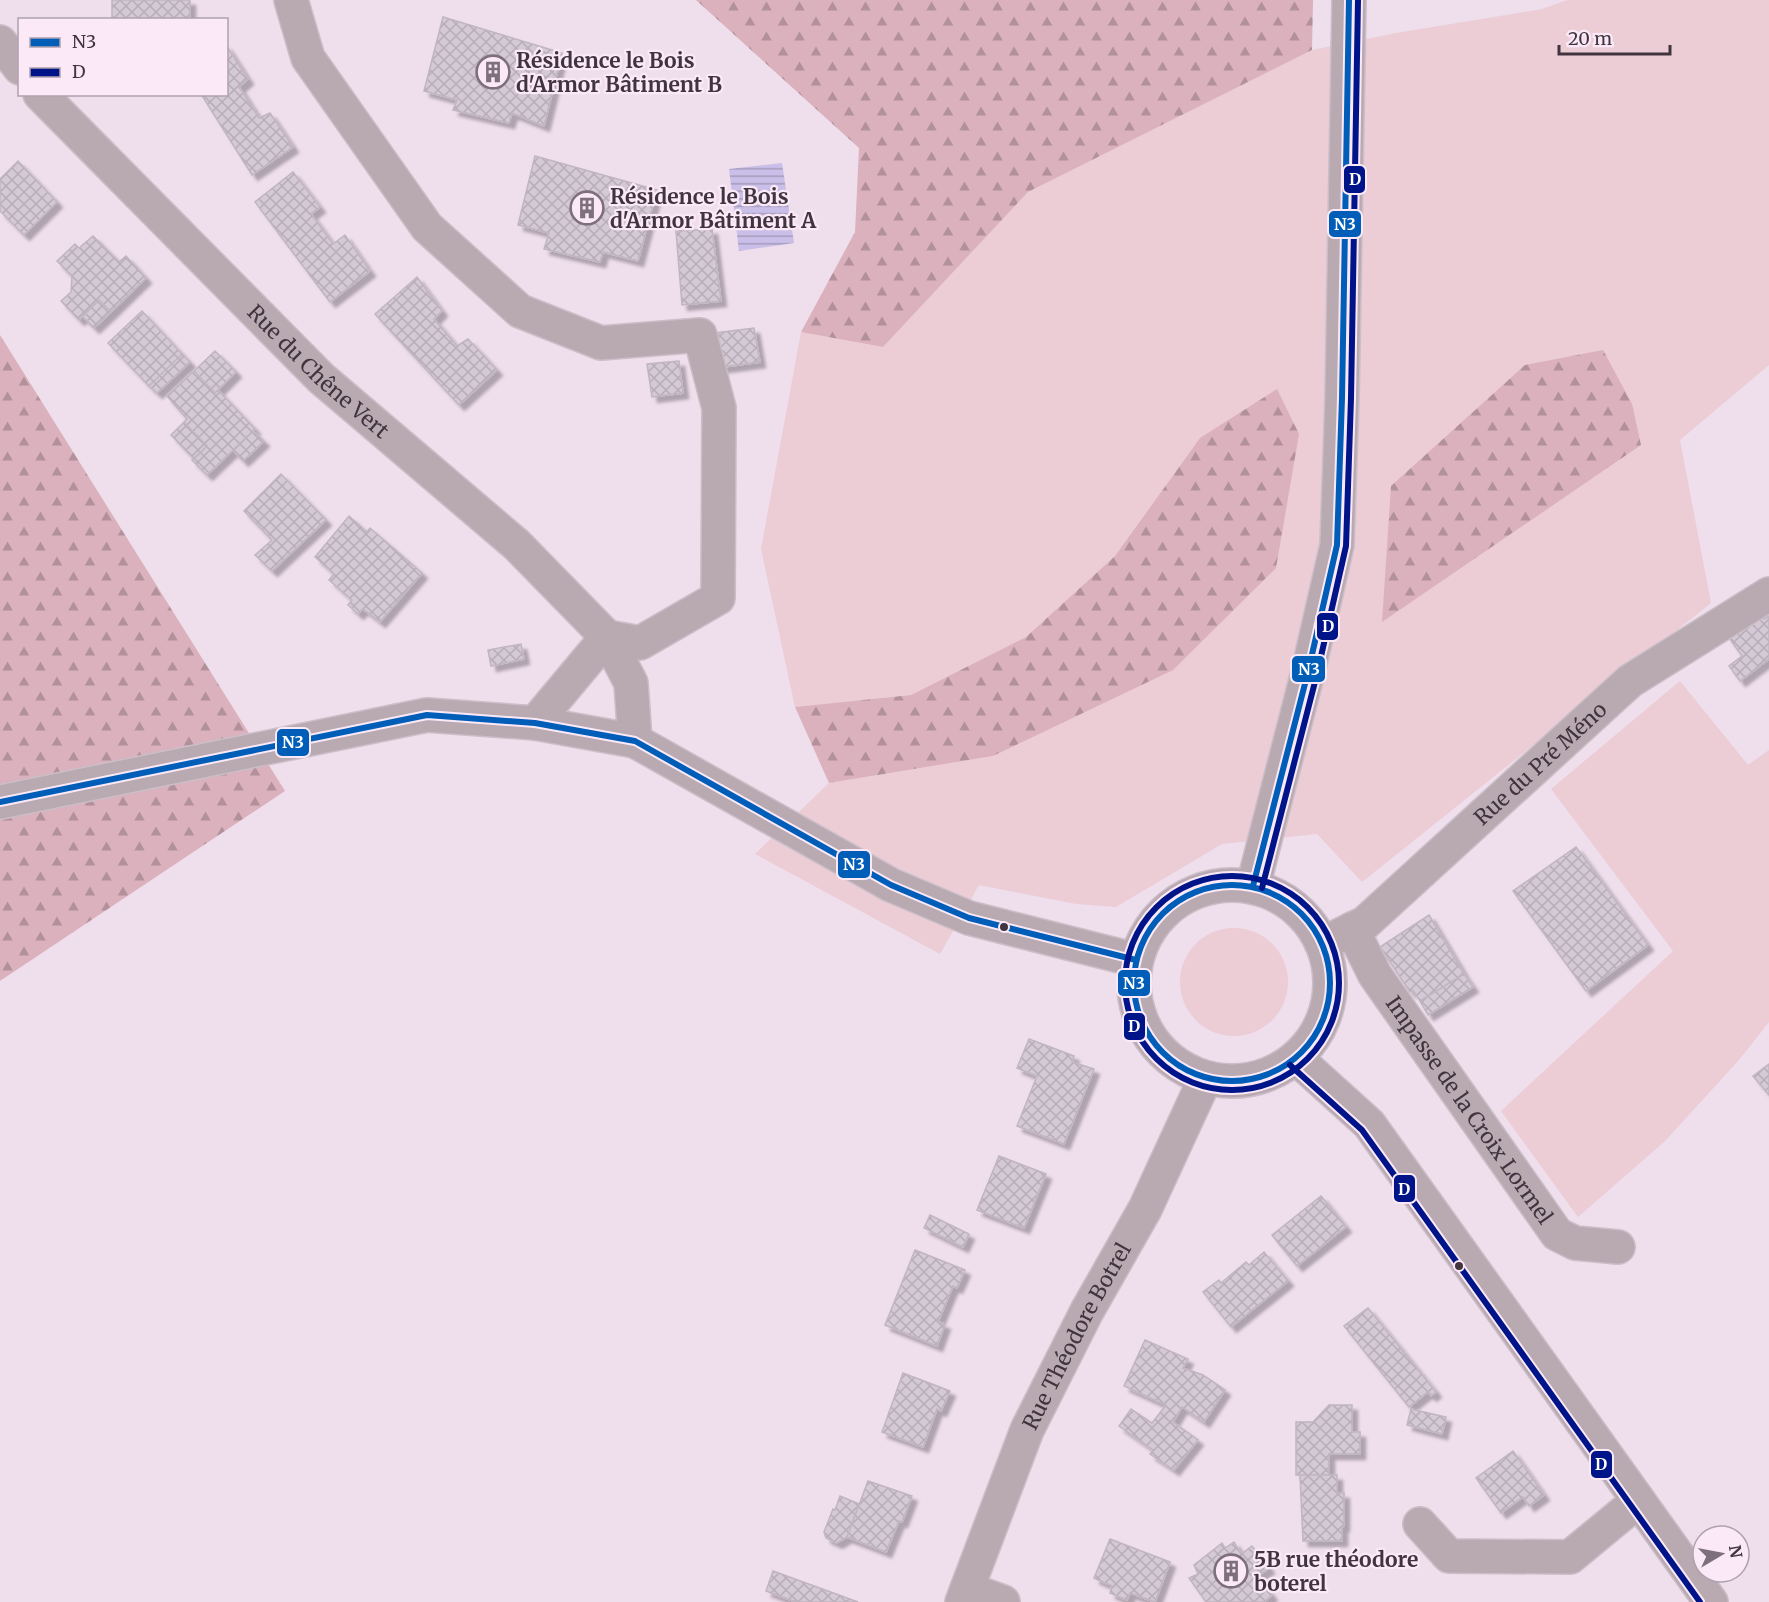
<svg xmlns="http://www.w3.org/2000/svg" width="1769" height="1602" font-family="Merriweather,serif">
	<defs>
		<pattern id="forest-firs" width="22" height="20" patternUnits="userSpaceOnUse" patternTransform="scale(1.5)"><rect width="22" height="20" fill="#dab1bc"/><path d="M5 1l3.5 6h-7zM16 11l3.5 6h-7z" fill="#b2919a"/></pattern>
		<pattern id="water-rules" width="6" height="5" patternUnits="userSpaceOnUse" patternTransform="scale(1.5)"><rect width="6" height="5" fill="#c9bfe8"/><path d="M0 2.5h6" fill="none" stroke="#a59cbd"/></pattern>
		<pattern id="building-cross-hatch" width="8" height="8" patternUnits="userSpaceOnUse" patternTransform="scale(1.5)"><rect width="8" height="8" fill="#d4c9d5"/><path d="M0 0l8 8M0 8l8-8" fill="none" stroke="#b7adb8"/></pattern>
		<filter id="shadow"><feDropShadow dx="5.5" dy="5.5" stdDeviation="1.5" flood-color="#0004"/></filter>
	</defs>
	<rect width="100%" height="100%" fill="#efdeec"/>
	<path fill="#ecccd5" d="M1567,0h202v365l-89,75 31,163 -349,279 -45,-48 -95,10 -106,63 -40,-3 -97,-19 -39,69 -185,-100 74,-71 164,-27 207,-318 -85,118 -89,81 -115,58 -116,12 -34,-158 40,-217 82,15 145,-155 284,-142 84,-17 146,-24z
		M1680,681l68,84 21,-15v272l-30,38 -75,82 -86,75 -77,-106 172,-160 -122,-162z
		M1180 982a54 54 0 1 1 108 0a54 54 0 1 1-108 0Z"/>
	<path fill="url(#forest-firs)" d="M696,0h617l-1,50 -284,142 -145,155 -82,-15 54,-100 4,-84z
		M0,335l285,456 -285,190z
		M1603,350l29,54 9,41 -259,177 9,-136 134,-121z
		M1277,389l22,45 -23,134 -103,102 -180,86 -164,27 -34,-76 116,-12 115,-58 89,-81 85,-118z"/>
	<path fill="url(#water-rules)" d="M782,163l12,80 -55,8 -10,-82z"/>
	<path fill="url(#building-cross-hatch)" stroke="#c0b5c1" stroke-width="1.5" filter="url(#shadow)" d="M112,0h78v20h-78z
		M443,17l119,36 -18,73 -32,-13 -3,10 -56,-13 4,-10 -33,-9z
		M226,45l22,34 -9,8 20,31 11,-5 23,34 -41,28 -51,-81h25z
		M535,156l122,34 -19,71 -35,-9 -3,10 -56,-13 5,-16 -31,-8z
		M18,161l39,41 -33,33 -24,-24v-32z
		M293,172l27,35 -9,7 22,30 12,-9 25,36 -40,31 -75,-100z
		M712,229l9,72 -39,4 -6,-74z
		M93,236l26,26 7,-6 20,22 -35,34 -12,-12 -20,20 -18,-19 10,-9 1,-16 -15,-15 18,-17 4,4z
		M417,277l25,34 -8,8 23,27 11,-7 29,31 -38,35 -84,-91z
		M99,300l12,12 -17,16 -12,-12z
		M142,311l40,43 -33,32 -41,-43z
		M754,328l6,34 -43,6 -2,-35z
		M215,351l21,21 -21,21 -21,-22z
		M182,354l8,8 -33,31 -8,-7z
		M679,361l4,32 -31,4 -5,-33z
		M194,371l21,22 3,-3 37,39 -48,46 -15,-15 15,-14 -23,-24 3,-3 -20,-23z
		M184,422l23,24 -13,13 -23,-24z
		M253,431l11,10 -21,20 -10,-11z
		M281,474l45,46 -54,51 -17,-16 17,-15 -28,-29z
		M349,516l18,16 3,-4 52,45 -42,49 -17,-13 -5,5 -10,-9 4,-5 -23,-20 5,-6 -19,-17z
		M1760,615l4,4 5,-3v43l-29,22 -11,-15 13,-10 -13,-18z
		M521,644l3,15 -33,7 -3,-16z
		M1576,847l72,98 -62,46 -73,-100z
		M1429,915l35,59 -44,27 -7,-11 -3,2 -30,-45z
		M1464,974l9,13 -45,28 -8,-14z
		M1029,1039l45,17 -2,6 22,7 -30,75 -47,-18 20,-50 -20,-8z
		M1769,1064v31l-16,-19z
		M999,1156l47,18 -22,54 -47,-18z
		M1321,1196l25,31 -49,39 -25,-31z
		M930,1215l39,19 -6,13 -39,-19z
		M915,1250l50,20 -8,18 -4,-2 -15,36 7,2 -8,22 -52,-21z
		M1264,1252l24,29 -57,46 -28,-35 16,-12 2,3 25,-21 3,3z
		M1368,1308l68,84 -5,4 -3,-4 -19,15 -65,-81z
		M1145,1340l43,19 -5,9 20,7 22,15 -21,32 -22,-15 -9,15 25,18 -24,30 -24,-16 3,-4 -34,-24 12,-17 21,14 14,-18 -42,-19z
		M903,1373l47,18 -9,20 -4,-2 -14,38 -41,-15z
		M1329,1405h23v27h8v22h-31v21h-33v-53h17z
		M1411,1409l35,8 -4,17 -35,-9z
		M1513,1451l31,44 -15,11 -6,-9 -22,16 -25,-35z
		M1300,1475h37v18h7v33l-2,1v14h-39z
		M868,1481l44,15 -10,26 -3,-1 -13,31 -39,-15z
		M840,1496l19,8 -12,33 -10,6 -11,-5 -2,-6 9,-23 2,1z
		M1110,1539l60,23 -15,40 -25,-9 -3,7 -17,-7 2,-7 -18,-8z
		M1234,1542l7,12 11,-8 17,22 -12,9 15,18 -8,7h-58l-17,-24 9,-4 -4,-9 28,-22 3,5z
		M773,1571l85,31h-62l-30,-11z"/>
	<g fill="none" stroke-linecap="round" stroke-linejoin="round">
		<defs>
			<g id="minor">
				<path d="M291,0l17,58 119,169 93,84 81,32 99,-8 19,73 -1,190 -78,45 -33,-6"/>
				<path d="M0,42l20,26"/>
				<path id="s1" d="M40,94l281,284 196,167 90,92 24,46 4,58"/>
				<path d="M535,723l72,-86"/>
				<path d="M0,802l427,-87 108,8 100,18 256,144 78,33 167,42"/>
				<circle cx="1232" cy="983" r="98"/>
				<path d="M1253,886l55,-214 29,-127 5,-147 7,-398"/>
				<path id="s2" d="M1352,929l23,46 182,259 18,9 43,4"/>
				<path id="s3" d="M1322,944l43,-21 265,-242 139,-87"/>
				<path d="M1296,1058l73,66 342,478"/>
				<path d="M1420,1524l29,32 121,1 68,-56"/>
				<path d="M967,1589l36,13"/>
				<path id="s4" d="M962,1602l65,-172 60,-119 58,-102 60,-130"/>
			</g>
		</defs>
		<use href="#minor" stroke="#cabec8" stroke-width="36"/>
		<use href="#minor" stroke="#b9a9b1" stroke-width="33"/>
		<defs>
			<path id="bus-1" d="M0,802l427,-87 108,8 100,18 256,144 78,33 167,42
				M1134 983a98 98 0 1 1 196 0a98 98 0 1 1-196 0Z
				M1253,886l55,-214 29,-127 5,-147 7,-398"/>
			<path id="bus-2" d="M1125 983a107 107 0 1 1 214 0a107 107 0 1 1-214 0Z
				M1262,888l55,-214 29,-128 5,-148 7,-398
				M1290,1065l72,65 338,472"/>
		</defs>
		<use href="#bus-1" stroke="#fbe9f8" stroke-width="10"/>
		<use href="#bus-2" stroke="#fbe9f8" stroke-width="10"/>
		<use href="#bus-1" stroke="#005eb8" stroke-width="6"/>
		<use href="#bus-2" stroke="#001489" stroke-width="6"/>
	</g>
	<defs>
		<symbol id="building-ring" viewBox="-11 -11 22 22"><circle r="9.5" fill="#fbe9f8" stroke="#7d707b" stroke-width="1.5"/><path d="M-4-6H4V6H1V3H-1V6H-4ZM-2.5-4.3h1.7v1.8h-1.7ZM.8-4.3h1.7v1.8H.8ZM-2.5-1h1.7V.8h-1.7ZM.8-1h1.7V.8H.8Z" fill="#7d707b"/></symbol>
	</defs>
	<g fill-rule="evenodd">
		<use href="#building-ring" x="474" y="53" width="38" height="38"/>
		<use href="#building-ring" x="568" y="189" width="38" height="38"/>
		<use href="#building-ring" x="1212" y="1552" width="38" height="38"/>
	</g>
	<g fill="#40343e" stroke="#fbe9f8" stroke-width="2">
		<circle cx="1004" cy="927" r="5"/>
		<circle cx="1459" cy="1266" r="5"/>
	</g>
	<g text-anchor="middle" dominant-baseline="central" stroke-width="4.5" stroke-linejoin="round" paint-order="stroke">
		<g font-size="21" font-weight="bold" fill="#40343e" stroke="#fbe9f8" text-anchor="start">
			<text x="516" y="60">Résidence le Bois<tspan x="516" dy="24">d'Armor Bâtiment B</tspan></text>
			<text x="610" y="196">Résidence le Bois<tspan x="610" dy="24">d'Armor Bâtiment A</tspan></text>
			<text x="1254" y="1559">5B rue théodore<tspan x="1254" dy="24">boterel</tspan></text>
		</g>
		<g font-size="21" fill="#40343e" stroke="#fbe9f8">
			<text stroke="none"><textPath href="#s1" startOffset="393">Rue du Chêne Vert</textPath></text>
			<text stroke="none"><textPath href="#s3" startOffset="285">Rue du Pré Méno</textPath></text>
			<text stroke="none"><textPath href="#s2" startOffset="216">Impasse de la Croix Lormel</textPath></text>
			<text stroke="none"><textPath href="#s4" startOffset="290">Rue Théodore Botrel</textPath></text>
		</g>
	</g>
	<g stroke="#fbe9f8" stroke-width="2">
		<rect x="1343" y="165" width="23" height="29" rx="6" fill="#001489"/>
		<rect x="1328" y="210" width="34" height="28" rx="6" fill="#005eb8"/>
		<rect x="1316" y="612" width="23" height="29" rx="6" fill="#001489"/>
		<rect x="1291" y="655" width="35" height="28" rx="6" fill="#005eb8"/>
		<rect x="276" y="728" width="34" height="29" rx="6" fill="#005eb8"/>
		<rect x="837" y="850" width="34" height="29" rx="6" fill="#005eb8"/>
		<rect x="1117" y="969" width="34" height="28" rx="6" fill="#005eb8"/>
		<rect x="1123" y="1012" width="23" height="29" rx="6" fill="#001489"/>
		<rect x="1393" y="1174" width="23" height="29" rx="6" fill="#001489"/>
		<rect x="1590" y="1450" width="23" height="29" rx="6" fill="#001489"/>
	</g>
	<g font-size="16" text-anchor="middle" font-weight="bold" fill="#fff">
		<text x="1355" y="185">D</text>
		<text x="1345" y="230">N3</text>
		<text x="1328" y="632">D</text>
		<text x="1309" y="675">N3</text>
		<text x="293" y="748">N3</text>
		<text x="854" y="870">N3</text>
		<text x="1134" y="989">N3</text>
		<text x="1134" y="1032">D</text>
		<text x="1404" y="1195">D</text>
		<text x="1601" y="1470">D</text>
	</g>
	<rect x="18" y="18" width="210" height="78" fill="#fbe9f8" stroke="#b0a1ae" stroke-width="1.5"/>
	<rect x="30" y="38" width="30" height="9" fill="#005eb8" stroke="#b0a1ae" stroke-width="1.5"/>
	<text x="72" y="48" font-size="18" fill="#40343e">N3</text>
	<rect x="30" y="68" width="30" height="9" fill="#001489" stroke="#b0a1ae" stroke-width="1.5"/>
	<text x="72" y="78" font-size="18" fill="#40343e">D</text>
	<g transform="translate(1721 1554) rotate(80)"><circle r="28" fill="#fbe9f8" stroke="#b0a1ae" stroke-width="1.5"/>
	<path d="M0-4.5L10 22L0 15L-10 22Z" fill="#7d707b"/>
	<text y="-9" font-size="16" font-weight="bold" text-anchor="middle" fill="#40343e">N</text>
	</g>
	<path d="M1559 45v9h111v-9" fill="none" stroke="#40343e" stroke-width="3"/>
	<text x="1568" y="45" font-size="18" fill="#40343e" stroke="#fbe9f8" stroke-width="4.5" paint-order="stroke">20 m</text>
</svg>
